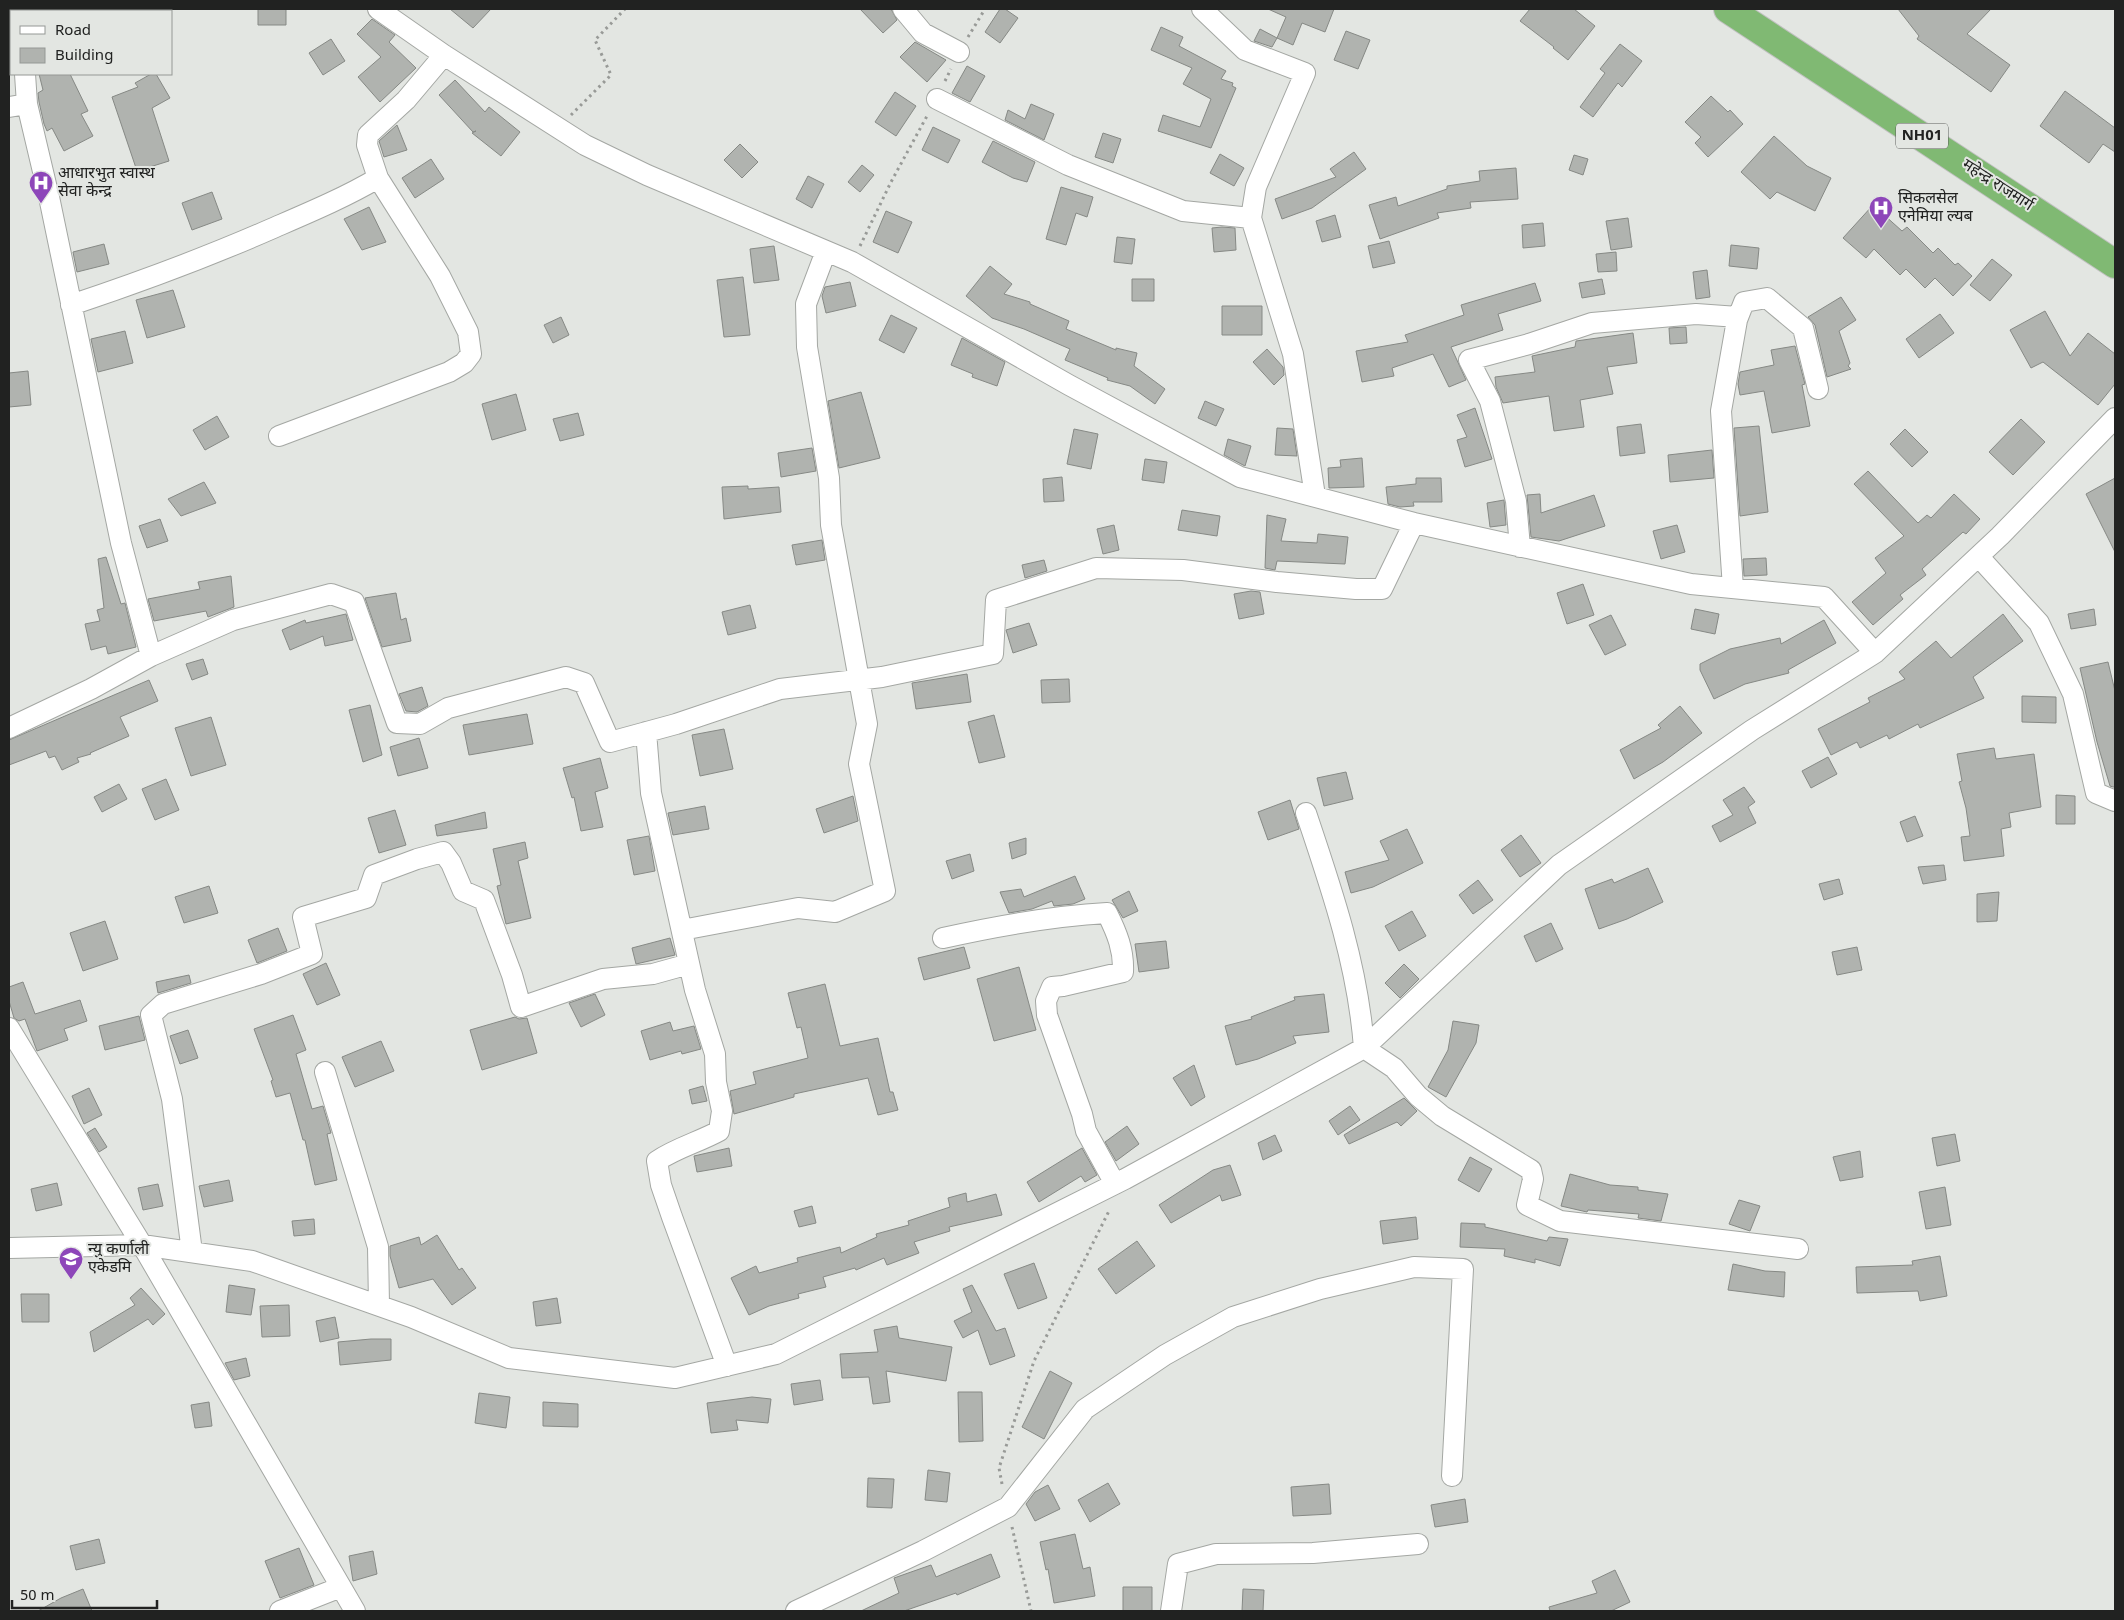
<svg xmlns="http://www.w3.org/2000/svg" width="2124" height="1620" font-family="Georgia,'Noto Sans Devanagari',serif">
	<rect width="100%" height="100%" fill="#e3e6e2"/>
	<path fill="#b0b3af" stroke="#868985" d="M258,9h28v16h-28z
		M450,9h41l-18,19z
		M860,9h31l6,11 -14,13z
		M1000,9h5l13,9 -18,25 -15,-11z
		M1268,9h66l-9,23 -23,-9 -9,22 -16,-7 9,-21z
		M1530,9h44l21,17 -27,34 -15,-12 1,-1 -34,-26z
		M1898,9h93l-24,25 43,31 -19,27 -74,-53 2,-3z
		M372,19l23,16 -6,7 27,26 -36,34 -22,-25 23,-20 -24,-23z
		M1161,27l22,10 -4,9 47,25 -5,8 12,4 -1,3 4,2 -25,60 -53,-17 5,-16 37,12 11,-28 -28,-15 9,-16 -41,-18z
		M1260,29l17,9 -5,9 -18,-6z
		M1346,31l24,9 -12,29 -24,-9z
		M331,39l14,22 -22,14 -14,-22z
		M915,42l31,18 -19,22 -27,-25z
		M1620,44l22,17 -20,26 -4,-4 -25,34 -13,-10 25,-34 -5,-4z
		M967,66l18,10 -15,26 -18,-9z
		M39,74h31l18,37 -7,3 12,22 -29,15 -12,-23 -5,3 -3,-7 -5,-22 -1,-9 5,-3z
		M151,74h5l14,24 -18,10 17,53 -32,10 -25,-74 26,-10 -3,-4z
		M455,80l30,32 4,-5 31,25 -19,24 -29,-23 4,-2 -3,1 -34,-37z
		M2065,91l50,37v24l-12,-8 -14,19 -49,-37z
		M895,92l21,14 -20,30 -21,-14z
		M1711,96l17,16 2,-2 13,14 -35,33 -13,-14 6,-6 -16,-15z
		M1031,104l23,10 -10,26 -39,-20 3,-10 17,9z
		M397,125l10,25 -23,7 -5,-16z
		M933,127l27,13 -12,23 -26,-13z
		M1103,133l18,6 -8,24 -18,-6z
		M1774,136l33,30 24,12 -16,33 -38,-19 -7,7 -29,-27z
		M993,141l42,21 -8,20 -14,-4 -31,-16z
		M740,144l18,18 -16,16 -18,-18z
		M1354,152l12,17 -54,39 -30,11 -7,-20 61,-22 -6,-8z
		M1220,154l24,14 -10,18 -24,-13z
		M1574,155l14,4 -5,16 -14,-5z
		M431,159l13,20 -29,19 -13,-20z
		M862,165l12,10 -14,17 -12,-10z
		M1516,168l2,31 -48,3 1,6 -34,5 2,5 -59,21 -11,-34 27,-8 2,9 49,-17v-3l33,-5 -1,-10z
		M808,176l16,8 -12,24 -16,-9z
		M1061,187l32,10 -6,20 -11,-4 -10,32 -20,-6z
		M212,192l10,27 -30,11 -10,-27z
		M1873,205l29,26 5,-4 26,26 5,-5 17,17 3,-2 14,13 -19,20 -18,-18 -10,10 -19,-19 -6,6 -26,-26 -8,9 -23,-20z
		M369,207l17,35 -24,8 -18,-31z
		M886,211l26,11 -14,31 -25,-11z
		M1335,215l6,22 -19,5 -6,-21z
		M1628,218l4,29 -21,3 -5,-29z
		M1543,223l2,23 -22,2 -1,-23z
		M1222,227l13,1 1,22 -22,2 -2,-24z
		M1117,237l18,2 -3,25 -18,-2z
		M1389,241l6,22 -22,5 -5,-22z
		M104,244l5,20 -32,8 -4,-20z
		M1731,245l28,3 -2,21 -28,-3z
		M774,246l5,34 -25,3 -4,-34z
		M1616,252l1,19 -19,1 -2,-18z
		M1992,259l20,16 -22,26 -20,-16z
		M990,266l22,18 -8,10 26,8v2l39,17 -3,8 50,21v-2l21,5 -3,13 31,23 -10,15 -25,-18 -23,-6 1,-2 -43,-18 5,-11 -46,-20 -32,-11 -26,-22z
		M1707,270l3,27 -14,2 -3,-27z
		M743,277l7,58 -26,2 -7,-57z
		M1132,279h22v22h-22z
		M1602,279l3,15 -23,4 -3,-15z
		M850,282l6,24 -30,7 -4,-17 3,-9z
		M1535,283l6,18 -43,13 5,16 -52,17 15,33 -17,7 -16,-33 -41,14 2,8 -32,6 -6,-31 52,-9 -3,-7 59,-20 -3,-10z
		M173,290l12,37 -38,11 -11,-38z
		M1841,297l15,23 -17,11 11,32 -2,3 3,3 -24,8 -12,-52 -7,-8z
		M1222,306h40v29h-40z
		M2045,311l25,45 18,-23 27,21v30l-17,21 -55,-43 -12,6 -21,-38z
		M1940,314l14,19 -35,25 -13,-19z
		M891,315l26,13 -13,25 -25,-13z
		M561,317l8,18 -16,8 -9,-18z
		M1686,327l1,16 -17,1 -1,-16z
		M125,331l8,32 -35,9 -7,-33z
		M1633,333l4,30 -30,4 6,27 -33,6 4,27 -30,4 -5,-35 -46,7 -7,-16 -1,-10 40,-5 -3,-16 43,-9 1,-6z
		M962,338l43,24 -8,24 -25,-9 1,-3 -22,-9z
		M1795,346l10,38 -3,1 8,41 -38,7 -8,-42 -24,4 -2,-11 2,-12 34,-7 -3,-15z
		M1267,349l16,18 1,8 -10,10 -21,-23z
		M28,371l3,34 -22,2v-34z
		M861,392l19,66 -41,10 -11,-67z
		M516,394l10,36 -34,10 -10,-36z
		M1205,401l19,8 -8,17 -18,-8z
		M1475,408l17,51 -27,8 -8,-27 10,-3 -10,-22z
		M578,413l6,22 -24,6 -7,-22z
		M217,416l12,21 -24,13 -12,-20z
		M2021,419l24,23 -32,33 -24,-23z
		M1641,424l4,29 -25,3 -3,-29z
		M1759,426l9,86 -28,4 -6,-88z
		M1277,428l16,1 4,27 -22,-1z
		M1074,429l24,5 -7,35 -24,-5z
		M1905,429l23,23 -16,15 -22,-23z
		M1228,439l23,7 -6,20 -21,-11z
		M812,448l4,23 -35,6 -3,-24z
		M1712,450l2,28 -44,4 -2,-27z
		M1362,458l2,29 -35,1 -1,-20 13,-1 -1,-7z
		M1145,459l22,3 -3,21 -22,-3z
		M1868,471l50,52 9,-8 4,3 23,-24 26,25 -14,15 -3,-2 -41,37 4,6 -26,20 3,4 -30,26 -21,-23 34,-29 -11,-15 29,-22 -50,-52z
		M1062,477l2,24 -20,1 -1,-23z
		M1416,478h25l1,24h-29l1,4 -14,1 -12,-3 -2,-17 30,-3z
		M2115,478v74l-29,-58z
		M204,482l12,21 -35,13 -13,-17z
		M748,486v3l31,-2 2,25 -57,7 -2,-32z
		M1540,494l1,19 53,-18 11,31 -46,15 -28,-4 -4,-42z
		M1504,500l2,25 -16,2 -3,-24z
		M1182,510l38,6 -3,20 -39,-6z
		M1267,515l19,4 -5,22 36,2 1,-9 30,3 -3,27 -68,-3 -2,9 -10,-2z
		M160,519l8,22 -21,7 -8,-22z
		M1114,525l5,25 -16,4 -6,-25z
		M1677,525l8,27 -24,7 -8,-28z
		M822,540l3,20 -29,5 -4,-20z
		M106,557l15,47 4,-1 11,44 -28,7 -2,-8 -15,4 -6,-26 15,-3 -3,-11 7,-2 -6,-49z
		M1766,558l1,17 -23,1 -1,-17z
		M1044,560l3,11 -22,7 -3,-13z
		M231,576l3,31 -26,10 -2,-6 -52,10 -6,-22 52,-10 -2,-7z
		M1583,584l11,31 -27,9 -10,-31z
		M1251,591l9,1 4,22 -25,5 -5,-25z
		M396,593l5,27 5,-2 5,23 -29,6 -17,-49z
		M750,605l6,23 -28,7 -6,-23z
		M1695,609l24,5 -4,20 -24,-5z
		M2094,609l2,16 -25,4 -3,-15z
		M346,614l7,26 -28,6 -2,-10 -33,14 -8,-20 23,-10 1,3z
		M2003,614l20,27 -50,36 11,21 -64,30 -2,-4 -29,15 -2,-4 -27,13 -3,-6 -26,13 -13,-26 52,-27 -2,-4 37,-19 -6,-7 37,-31 15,17z
		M1611,615l15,30 -21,10 -16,-30z
		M1824,620l12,23 -48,27 1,3 -44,11 -31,15 -14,-29v-6l30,-15 50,-11 1,6z
		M1029,623l8,22 -24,8 -7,-23z
		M203,659l5,15 -16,6 -6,-16z
		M2108,662l7,29v96h-2l-3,-1 -13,-44 -17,-74z
		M967,674l4,28 -55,7 -4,-26z
		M1069,679l1,23 -28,1 -1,-23z
		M149,680l9,21 -38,16 9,19 -39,17 1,1 -14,4 2,4 -17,8 -7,-14 -6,2 -3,-7 -37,14v-25z
		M422,687l6,19 -11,6 -11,-1 -7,-17z
		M2022,696l34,1v26l-34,-1z
		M370,705l12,50 -19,7 -14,-52z
		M1680,706l22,27 -39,29 -29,17 -14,-29 41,-22 -3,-3z
		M527,714l6,30 -64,11 -6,-30z
		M994,715l11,42 -26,6 -11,-41z
		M211,717l15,48 -35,11 -16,-48z
		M724,729l9,40 -33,7 -8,-41z
		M419,738l9,30 -30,8 -8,-29z
		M1994,748l2,11 38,-5 7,53 -32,6 2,14 -10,2 3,27 -40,5 -3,-24 9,-1 -4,-28 -7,-26 3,-1 -5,-27z
		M1828,757l9,17 -26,14 -9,-17z
		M600,758l8,30 -13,4 8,35 -22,4 -7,-34 -2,1 -9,-30z
		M1346,772l7,27 -29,7 -7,-28z
		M166,779l13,31 -24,10 -13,-31z
		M119,784l8,15 -25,13 -8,-15z
		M1744,787l11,15 -7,5 8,16 -36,19 -8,-16 21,-11 -10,-15z
		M2056,795l19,1v28h-19z
		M853,796l5,25 -34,12 -8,-24z
		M1290,800l9,29 -31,11 -10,-28z
		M705,806l4,23 -36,6 -5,-22z
		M395,810l11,35 -27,8 -11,-35z
		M485,812l2,16 -50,8 -2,-11z
		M1915,816l8,20 -16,6 -7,-20z
		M1407,829l16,34 -50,24 -22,6 -6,-21 44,-12 -9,-19z
		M1521,835l20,28 -21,14 -19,-27z
		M649,836l6,35 -21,4 -7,-35z
		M1026,838v16l-14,5 -3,-16z
		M525,842l3,16 -10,3 13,57 -25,6 -9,-38 4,-1 -8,-36z
		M970,854l4,17 -22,8 -6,-18z
		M1944,865l2,15 -23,4 -5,-17z
		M1648,868l15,34 -36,17 -28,10 -14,-40 27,-10 2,4z
		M1075,876l10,23 -12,5 -19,2 -2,-5 -20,8 -23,4 -9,-21 21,-3 3,8z
		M1839,879l4,15 -19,6 -5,-16z
		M1478,880l15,20 -20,14 -14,-19z
		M209,886l9,27 -34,10 -9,-26z
		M1129,891l9,20 -15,7 -11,-18z
		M1999,892l-2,29 -20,1v-28z
		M1412,911l14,25 -27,15 -14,-25z
		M105,921l13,38 -35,12 -13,-38z
		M1551,923l12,26 -27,13 -12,-26z
		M278,928l9,23 -30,12 -9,-23z
		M670,938l5,17 -39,9 -4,-16z
		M1166,941l3,27 -30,4 -4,-28z
		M964,947l6,21 -46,12 -6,-22z
		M1857,947l5,23 -25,5 -5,-23z
		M326,963l14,32 -23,10 -14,-31z
		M1404,964l15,15 -19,19 -15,-15z
		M1019,967l17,63 -42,11 -17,-62z
		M189,975l2,8 -33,10 -2,-11z
		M23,982l12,32 45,-14 7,21 -23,8 4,11 -31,11 -12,-32 -6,2 -5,-3 -5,-17v-14z
		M825,984l15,62 38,-8 12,54h3l5,18 -20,5 -10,-37 -74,16v3l-60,17 -4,-23 26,-7 -3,-12 55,-14 -7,-31 -4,1 -9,-35z
		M595,994l10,21 -24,12 -12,-24z
		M1324,994l5,38 -36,4 3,7 -38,16 -22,6 -11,-39 27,-7 -1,-2 44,-17 -1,-3z
		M293,1015l13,35 -10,4 16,55 11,-3 8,27 -4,1 10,46 -22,5 -10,-45h-2l-13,-47 -14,4 -5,-16 2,-1 -19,-51z
		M139,1016l6,24 -40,10 -6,-24z
		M515,1017l4,2 8,-1 10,35 -55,17 -12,-40z
		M1453,1021l26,4 -3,18 -30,54 -18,-10 20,-37z
		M670,1022l3,9 21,-5 7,23 -19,5 -1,-3 -31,9 -9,-29z
		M188,1030l10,28 -18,6 -10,-28z
		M381,1041l13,30 -39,16 -13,-30z
		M1194,1065l11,32 -14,9 -18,-28z
		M703,1086l4,15 -15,3 -3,-14z
		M89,1088l13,27 -18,9 -12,-28z
		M1404,1098l13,13 -16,15 -4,-4 -48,22 -5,-9z
		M1350,1106l10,14 -22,15 -9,-14z
		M1127,1126l12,18 -23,17 -11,-19z
		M95,1128l12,19 -8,5 -12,-19z
		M1955,1134l5,27 -23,5 -5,-28z
		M1275,1135l7,16 -19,9 -5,-17z
		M729,1148l3,18 -35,6 -3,-16z
		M1082,1148l15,27 -12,7 -4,-6 -42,26 -12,-20z
		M1860,1151l3,26 -23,4 -7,-24z
		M1470,1157l22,12 -13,23 -21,-12z
		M1230,1165l11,30 -19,6 -2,-6 -49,28 -12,-18 54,-35z
		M1570,1174l40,11 28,2v3l30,4 -7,27 -23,-3 1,-4 -51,-4 -1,2 -26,-6z
		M229,1180l4,21 -29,6 -5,-21z
		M57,1183l5,22 -26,6 -5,-22z
		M158,1184l5,22 -20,4 -5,-22z
		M1945,1187l6,38 -25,4 -7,-37z
		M966,1193l1,9 29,-8 6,21 -53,12 1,4 -36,11 5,11 -32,12 -3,-7 -28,12 -1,-2 -32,9 3,10 -28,7 1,4 -30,8 -20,9 -18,-37 25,-12 3,7 39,-11 -1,-4 43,-11 1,6 36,-16 -1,-3 33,-9 -1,-4 42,-14 -2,-9z
		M1739,1200l21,6 -10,25 -21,-7z
		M812,1206l4,17 -17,4 -5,-16z
		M1416,1217l2,22 -35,5 -3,-23z
		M314,1219l1,15 -21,2 -2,-15z
		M1461,1223l24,1v3l62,14 2,-4 19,2 -8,27 -25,-7v4l-31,-7 1,-7 -45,-2z
		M437,1235l22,35 3,-2 14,20 -24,17 -19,-26 -34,9 -9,-32v-10l29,-9 2,8z
		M1137,1241l18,25 -39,28 -18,-25z
		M1940,1256l7,40 -27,5 -2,-10 -61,2 -1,-26 57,-2 -1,-4z
		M1034,1263l13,35 -29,11 -14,-35z
		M1733,1264l32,7 20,1 -1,25 -56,-7z
		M229,1285l26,4 -4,26 -25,-3z
		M972,1285l24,46 9,-3 10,28 -25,9 -12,-35 -15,8 -9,-17 18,-9 -9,-23z
		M141,1288l24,26 -12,11 -5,-6 -54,33 -4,-20 45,-27 -5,-7z
		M21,1294h28v28h-27z
		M557,1298l4,25 -25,3 -3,-24z
		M289,1305l1,31 -28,1 -2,-31z
		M335,1317l4,21 -19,4 -4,-21z
		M897,1326l2,12 53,9 -6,34 -60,-10 4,31 -17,2 -4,-27 -27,1 -2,-24 38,-2 -4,-22z
		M371,1339h20v21l-51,5 -2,-23z
		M246,1358l4,18 -16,4 -9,-17z
		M1050,1371l22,12 -28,56 -22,-12z
		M820,1380l3,20 -29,5 -3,-21z
		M958,1392h24l1,49 -24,1z
		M479,1393l31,4 -4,31 -31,-5z
		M752,1397l19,2 -3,24 -32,-3 2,10 -27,3 -4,-30z
		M209,1402l3,24 -17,2 -4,-23z
		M543,1402l35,2v23l-35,-1z
		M928,1470l22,3 -3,29 -22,-2z
		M868,1478l26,1 -2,29 -25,-1z
		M1108,1483l12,21 -30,18 -12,-22z
		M1329,1484l2,30 -38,2 -2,-29z
		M1048,1485l12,24 -25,12 -9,-17 9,-12z
		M1465,1499l3,23 -33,5 -4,-22z
		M1075,1534l8,35 7,-2 5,29 -41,7 -6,-34 -2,1 -6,-28z
		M99,1539l6,24 -29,7 -6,-24z
		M299,1548l15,37 -34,13 -15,-37z
		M373,1551l4,23 -24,7 -4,-25z
		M991,1554l9,23 -43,18 -1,-2 -52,18h-43l38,-18 -5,-15 37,-13 5,12z
		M1615,1570l15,32 -19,9h-61l-1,-4 48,-14 -5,-12z
		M1123,1587h29v24h-29z
		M83,1589l9,22h-54l23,-13z
		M1243,1589l21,1 -1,21h-21z"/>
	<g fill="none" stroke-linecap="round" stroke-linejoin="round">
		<defs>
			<path id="minor" d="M21,9v2
				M378,9l66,46 141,90 62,30 205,87 217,123 171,92 174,46 277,61 133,13 51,56
				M903,9l20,24 36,19
				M1202,9l43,41 60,23 -49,114 -5,31
				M937,99l131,66 115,46 68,7 42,136 22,142
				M9,107l18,-3 -2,-30
				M71,305c69,-23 134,-47 200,-76 37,-16 73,-31 107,-51
				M279,436l170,-64 15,-9 7,-9 -3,-22 -28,-56 -62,-98 -11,-33 1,-10 38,-35 38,-45
				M1520,547l-4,-46 -26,-100 -21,-41 60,-16 63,-21 104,-9 42,3
				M1979,557l60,66 34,71 23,99 19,8
				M1733,588l-12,-177 16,-91 7,-18 23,-4 36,30 15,61
				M151,656l82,-36 98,-26 23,8 43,121 23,1 28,-16 118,-31 18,6 26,59 66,-18 104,-35 102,-12 111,-23 3,-54 100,-32 87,2 94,12 79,7h26l32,-66
				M9,728l82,-39 60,-33 -30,-113 -72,-346 -22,-93
				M646,732l5,61 44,197 20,64 1,28 6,29 -3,20c-20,11 -43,17 -62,30l4,24 11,32 55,149
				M1306,813c26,77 52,153 58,235l30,20 24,28 24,20 89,54 2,9 -6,26 33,16 238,28
				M682,930l116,-22 37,4 50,-21 -26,-127 8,-40 -36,-199 -2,-47 -22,-131 -1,-43 20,-53
				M943,938c54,-12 109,-22 164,-25 10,20 17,37 16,59l-60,14 -11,1 -6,14 1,14 35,99 4,17 29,53
				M9,1028l133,217 213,366
				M325,1072l53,175 1,58
				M9,1248l133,-3 110,16 159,56 98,41 166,20 101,-24 349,-175 239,-131 195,-183 193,-135 123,-77 125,-117 115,-118
				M192,1252l-20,-153 -21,-84 12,-11 98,-30 51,-20 -9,-37 63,-19 8,-23 43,-16 26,-7 8,11 12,28 21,9 28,75 9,32 82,-28 50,-5 36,-10
				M280,1611l61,-24
				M796,1611l127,-60 85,-44 77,-98 80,-54 68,-38 87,-28 94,-22 49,2 -11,207
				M1171,1611l7,-47 38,-10 97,-1 105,-9"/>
			<path id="highway" d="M1728,9l387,255"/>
		</defs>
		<use href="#minor" stroke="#a4a7a3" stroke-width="22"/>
		<use href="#highway" stroke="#c1c1c1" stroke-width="30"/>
		<path stroke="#989a97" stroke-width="3" stroke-dasharray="2.5 4" stroke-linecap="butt" d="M968,37l17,-28
			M945,81l6,-12
			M571,115l40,-40 -16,-35 30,-31
			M860,246l31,-64 36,-66
			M1002,1484l-3,-16 35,-107 76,-152
			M1012,1527l19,84"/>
		<use href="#minor" stroke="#fff" stroke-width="20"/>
		<use href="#highway" stroke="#80b973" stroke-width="28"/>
	</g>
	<defs>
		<symbol id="hospital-pin" viewBox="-11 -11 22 30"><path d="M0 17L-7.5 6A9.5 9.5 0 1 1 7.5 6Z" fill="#8d46b9" stroke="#e3e6e2"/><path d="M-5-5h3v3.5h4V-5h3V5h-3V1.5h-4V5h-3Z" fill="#fff"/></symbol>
		<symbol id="school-pin" viewBox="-11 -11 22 30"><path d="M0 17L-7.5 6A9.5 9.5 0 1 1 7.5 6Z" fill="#8d46b9" stroke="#e3e6e2"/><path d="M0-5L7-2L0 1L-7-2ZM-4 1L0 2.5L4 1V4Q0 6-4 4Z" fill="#fff"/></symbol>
	</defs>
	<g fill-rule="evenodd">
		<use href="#hospital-pin" x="27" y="169" width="28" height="38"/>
		<use href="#hospital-pin" x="1867" y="194" width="28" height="38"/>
		<use href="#school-pin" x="57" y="1245" width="28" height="38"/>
	</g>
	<g text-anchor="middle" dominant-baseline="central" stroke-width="4" stroke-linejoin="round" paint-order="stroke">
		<rect fill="#e3e6e2" stroke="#5b5d5b" stroke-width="1" x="1896" y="123.5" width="52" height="25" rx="4"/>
		<g font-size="15" font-weight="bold" fill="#212221">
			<text x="1922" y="136">NH01</text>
		</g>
		<g font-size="16" fill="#212221" stroke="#e3e6e2" text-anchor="start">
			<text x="58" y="174">आधारभुत स्वास्थ<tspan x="58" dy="18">सेवा केन्द्र</tspan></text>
			<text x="1898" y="199">सिकलसेल<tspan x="1898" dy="18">एनेमिया ल्यब</tspan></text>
			<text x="88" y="1250">न्यु कर्णाली<tspan x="88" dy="18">एकेडमि</tspan></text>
		</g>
		<g font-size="16" fill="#212221" stroke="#e3e6e2">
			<text transform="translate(1997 186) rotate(33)">महेन्द्र राजमार्ग</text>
		</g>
	</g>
	<rect width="2124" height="1620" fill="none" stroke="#212221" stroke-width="20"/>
	<rect x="10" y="10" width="162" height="65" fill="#e3e6e2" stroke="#959895"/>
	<rect x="20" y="26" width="25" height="8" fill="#ffffff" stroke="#959895"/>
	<text x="55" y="35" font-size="15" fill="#212221">Road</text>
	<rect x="20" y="48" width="25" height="15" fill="#b0b3af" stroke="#959895"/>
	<text x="55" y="60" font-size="15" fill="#212221">Building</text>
	<path d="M12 1600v8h145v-8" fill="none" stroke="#212221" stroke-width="2.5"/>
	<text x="20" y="1600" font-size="15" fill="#212221" stroke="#e3e6e2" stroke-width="4" paint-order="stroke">50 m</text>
</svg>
